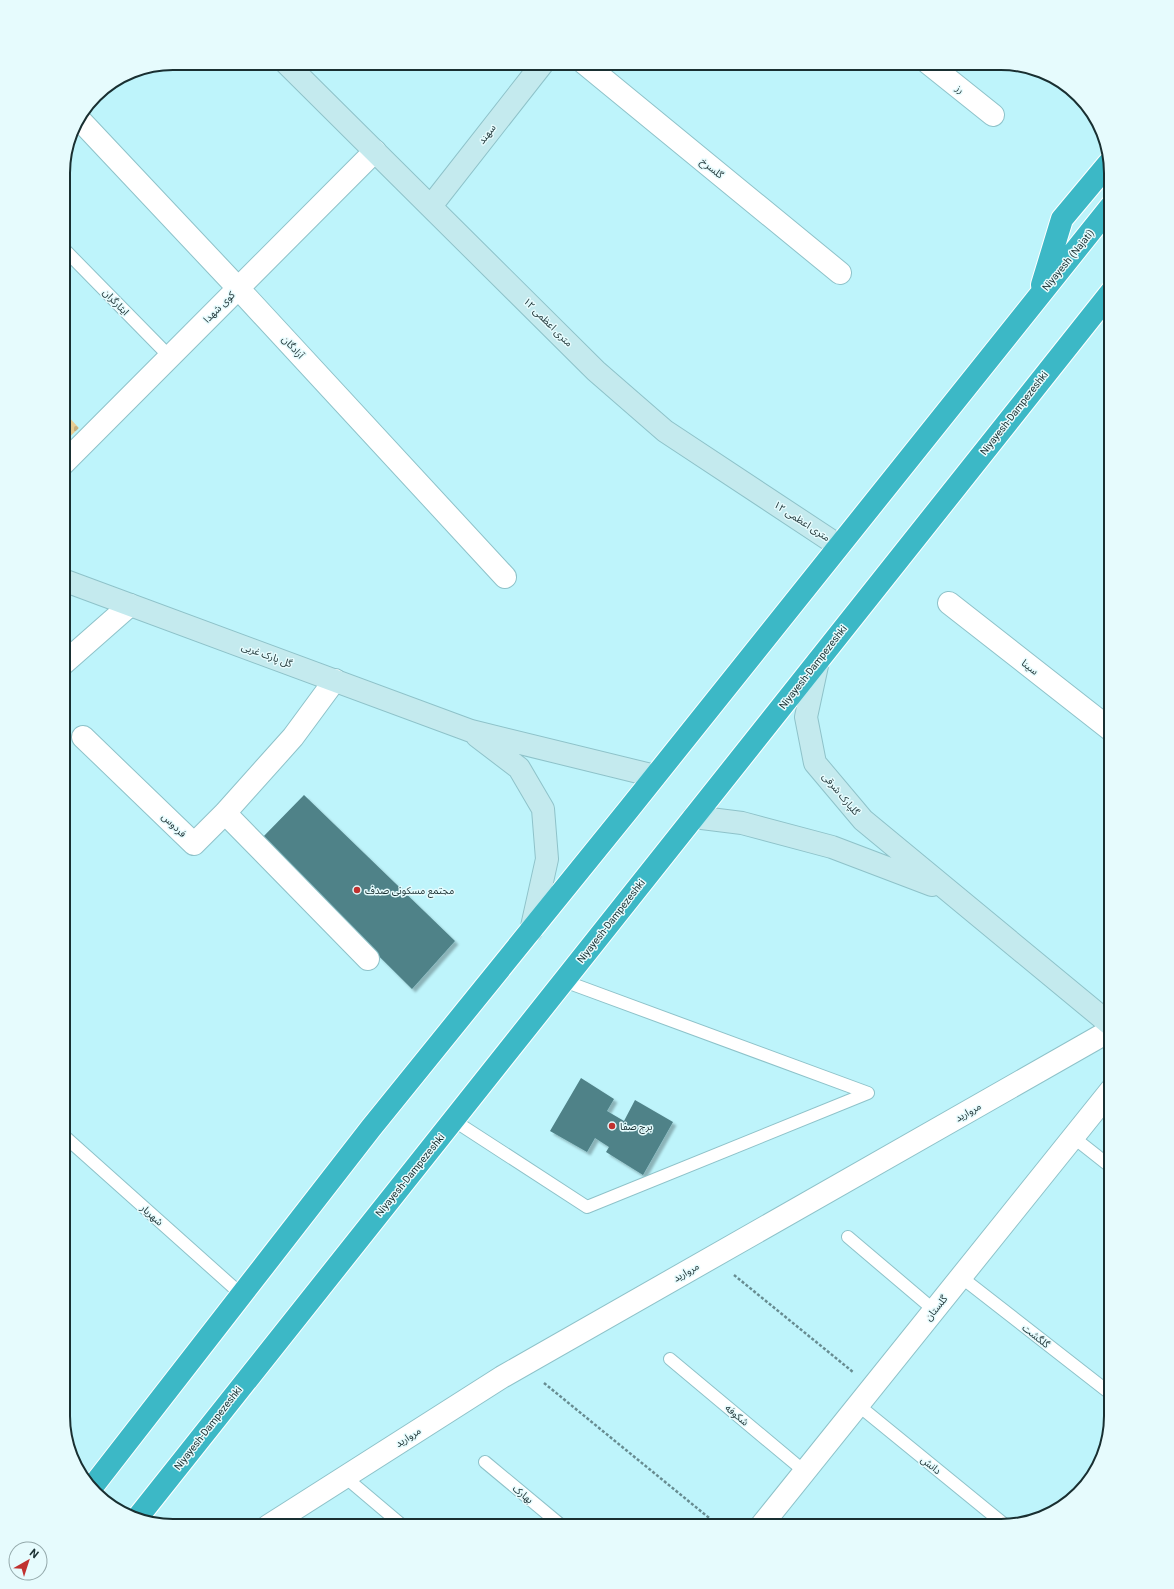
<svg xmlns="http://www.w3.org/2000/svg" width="1174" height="1589" font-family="Roboto,'Noto Sans Arabic',sans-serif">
	<defs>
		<pattern id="cemetery-stones" width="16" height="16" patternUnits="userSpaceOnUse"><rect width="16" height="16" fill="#e8ce94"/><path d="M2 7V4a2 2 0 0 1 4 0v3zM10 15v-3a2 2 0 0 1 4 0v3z" fill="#c6b180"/></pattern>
		<filter id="shadow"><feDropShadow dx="3.5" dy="3.5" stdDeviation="1" flood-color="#0004"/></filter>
	</defs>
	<rect width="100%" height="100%" fill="#bef4fb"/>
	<path fill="url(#cemetery-stones)" d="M63,411l16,17 -16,15z"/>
	<path fill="#4f8288" filter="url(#shadow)" d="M304,795l151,146 -43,48 -151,-150z
		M581,1078l33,21 -7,12 17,10 11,-21 38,22 -30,53 -37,-23 3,-5 -14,-9 -8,14 -37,-21z"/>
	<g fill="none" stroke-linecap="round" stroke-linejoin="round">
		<defs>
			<path id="lane" d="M63,248l107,109
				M453,1120l134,87 281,-114 -304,-112
				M63,1135l179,160
				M1073,1137l38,30
				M848,1237l86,73
				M961,1277l150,117
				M670,1359l134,112
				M858,1405l147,120
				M485,1462l77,64
				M345,1477l58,49"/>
			<path id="street" d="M584,63l256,210
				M928,63l65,52
				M79,119l159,169 267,289
				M63,464l312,-313
				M949,603l162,127
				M63,664l67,-59
				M83,737l111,107 31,-31 68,-76 42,-57
				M225,813l143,146
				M268,1526l234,-149 609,-347
				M761,1526l350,-436"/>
			<path id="secondary" d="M286,63l310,308 69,60 174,115
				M431,206l112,-143
				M63,580l408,151 184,45
				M818,661l-12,56 9,46 48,57 248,205
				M477,736l42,32 24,41 4,50 -16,72
				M694,817l48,6 90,24 100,38"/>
			<path id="highway" d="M1042,285l20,-66 46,-55
				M93,1486l278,-358 258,-319 482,-603
				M138,1517l973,-1225"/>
		</defs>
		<use href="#lane" stroke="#8ec2c9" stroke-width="14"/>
		<use href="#street" stroke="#8ec2c9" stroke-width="24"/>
		<use href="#secondary" stroke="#8ec2c9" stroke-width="24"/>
		<use href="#highway" stroke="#fff" stroke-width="24"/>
		<path stroke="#678c91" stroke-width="2.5" stroke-dasharray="3 2" stroke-linecap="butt" d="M734,1275l119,97
			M544,1383l175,143"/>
		<use href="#lane" stroke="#fff" stroke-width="12"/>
		<use href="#street" stroke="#fff" stroke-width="22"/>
		<use href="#secondary" stroke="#c4eaee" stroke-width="22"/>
		<use href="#highway" stroke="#3cb8c6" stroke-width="22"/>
	</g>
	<g fill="#c03230" stroke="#e6fbfd" stroke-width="1.5">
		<circle cx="357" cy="890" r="4"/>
		<circle cx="612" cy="1126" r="4"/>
	</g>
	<g text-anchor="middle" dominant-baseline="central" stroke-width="3" stroke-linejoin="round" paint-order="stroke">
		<g font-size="10" fill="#192f31" stroke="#e6fbfd">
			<text transform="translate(960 89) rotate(39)">رز</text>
			<text transform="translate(487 134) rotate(-52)">سهند</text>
			<text transform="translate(712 168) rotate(39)">گلسرخ</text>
			<text transform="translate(1068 260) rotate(-51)">Niyayesh (Najati)</text>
			<text transform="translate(116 302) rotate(46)">ایثارگران</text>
			<text transform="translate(219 307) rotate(-45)">کوی شهدا</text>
			<text transform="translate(548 322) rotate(45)">۱۲ متری اعظمی</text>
			<text transform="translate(293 347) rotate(47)">آزادگان</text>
			<text transform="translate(1014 413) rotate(-52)">Niyayesh-Dampezeshki</text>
			<text transform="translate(802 521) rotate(33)">۱۲ متری اعظمی</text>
			<text transform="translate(267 655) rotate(20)">گل پارک غربی</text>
			<text transform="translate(813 667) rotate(-52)">Niyayesh-Dampezeshki</text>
			<text transform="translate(1030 667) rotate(38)">سینا</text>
			<text transform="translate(841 794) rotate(50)">گلپارک شرقی</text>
			<text transform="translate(174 825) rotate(44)">فردوس</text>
			<text transform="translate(611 921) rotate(-52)">Niyayesh-Dampezeshki</text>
			<text transform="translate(968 1112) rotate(-30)">مروارید</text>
			<text transform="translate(410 1175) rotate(-51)">Niyayesh-Dampezeshki</text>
			<text transform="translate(152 1215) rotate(42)">شهریار</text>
			<text transform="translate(686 1272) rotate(-30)">مروارید</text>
			<text transform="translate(936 1308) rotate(-51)">گلستان</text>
			<text transform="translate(1036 1336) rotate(38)">گلگشت</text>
			<text transform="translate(737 1415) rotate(40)">شکوفه</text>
			<text transform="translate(208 1428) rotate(-52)">Niyayesh-Dampezeshki</text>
			<text transform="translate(408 1437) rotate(-33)">مروارید</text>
			<text transform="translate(931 1465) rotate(39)">دانش</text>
			<text transform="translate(523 1494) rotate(40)">بهارک</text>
		</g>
		<g font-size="10" fill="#192f31" stroke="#e6fbfd" text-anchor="start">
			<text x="365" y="890">مجتمع مسکونی صدف</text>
			<text x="620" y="1126">برج صفا</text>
		</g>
	</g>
	<path d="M0 0H1174V1589H0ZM173 70H1001A103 103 0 0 1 1104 173V1416A103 103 0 0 1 1001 1519H173A103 103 0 0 1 70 1416V173A103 103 0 0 1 173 70Z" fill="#e6fbfd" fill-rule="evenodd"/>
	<path fill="none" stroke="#192f31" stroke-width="2" d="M173 70H1001A103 103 0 0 1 1104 173V1416A103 103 0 0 1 1001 1519H173A103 103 0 0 1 70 1416V173A103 103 0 0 1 173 70Z"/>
	<g transform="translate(28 1561) rotate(39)"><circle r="19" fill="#e6fbfd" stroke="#94a9ab"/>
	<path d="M0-3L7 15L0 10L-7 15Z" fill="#c03230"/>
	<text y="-6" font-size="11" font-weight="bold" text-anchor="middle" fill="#192f31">N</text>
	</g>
</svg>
